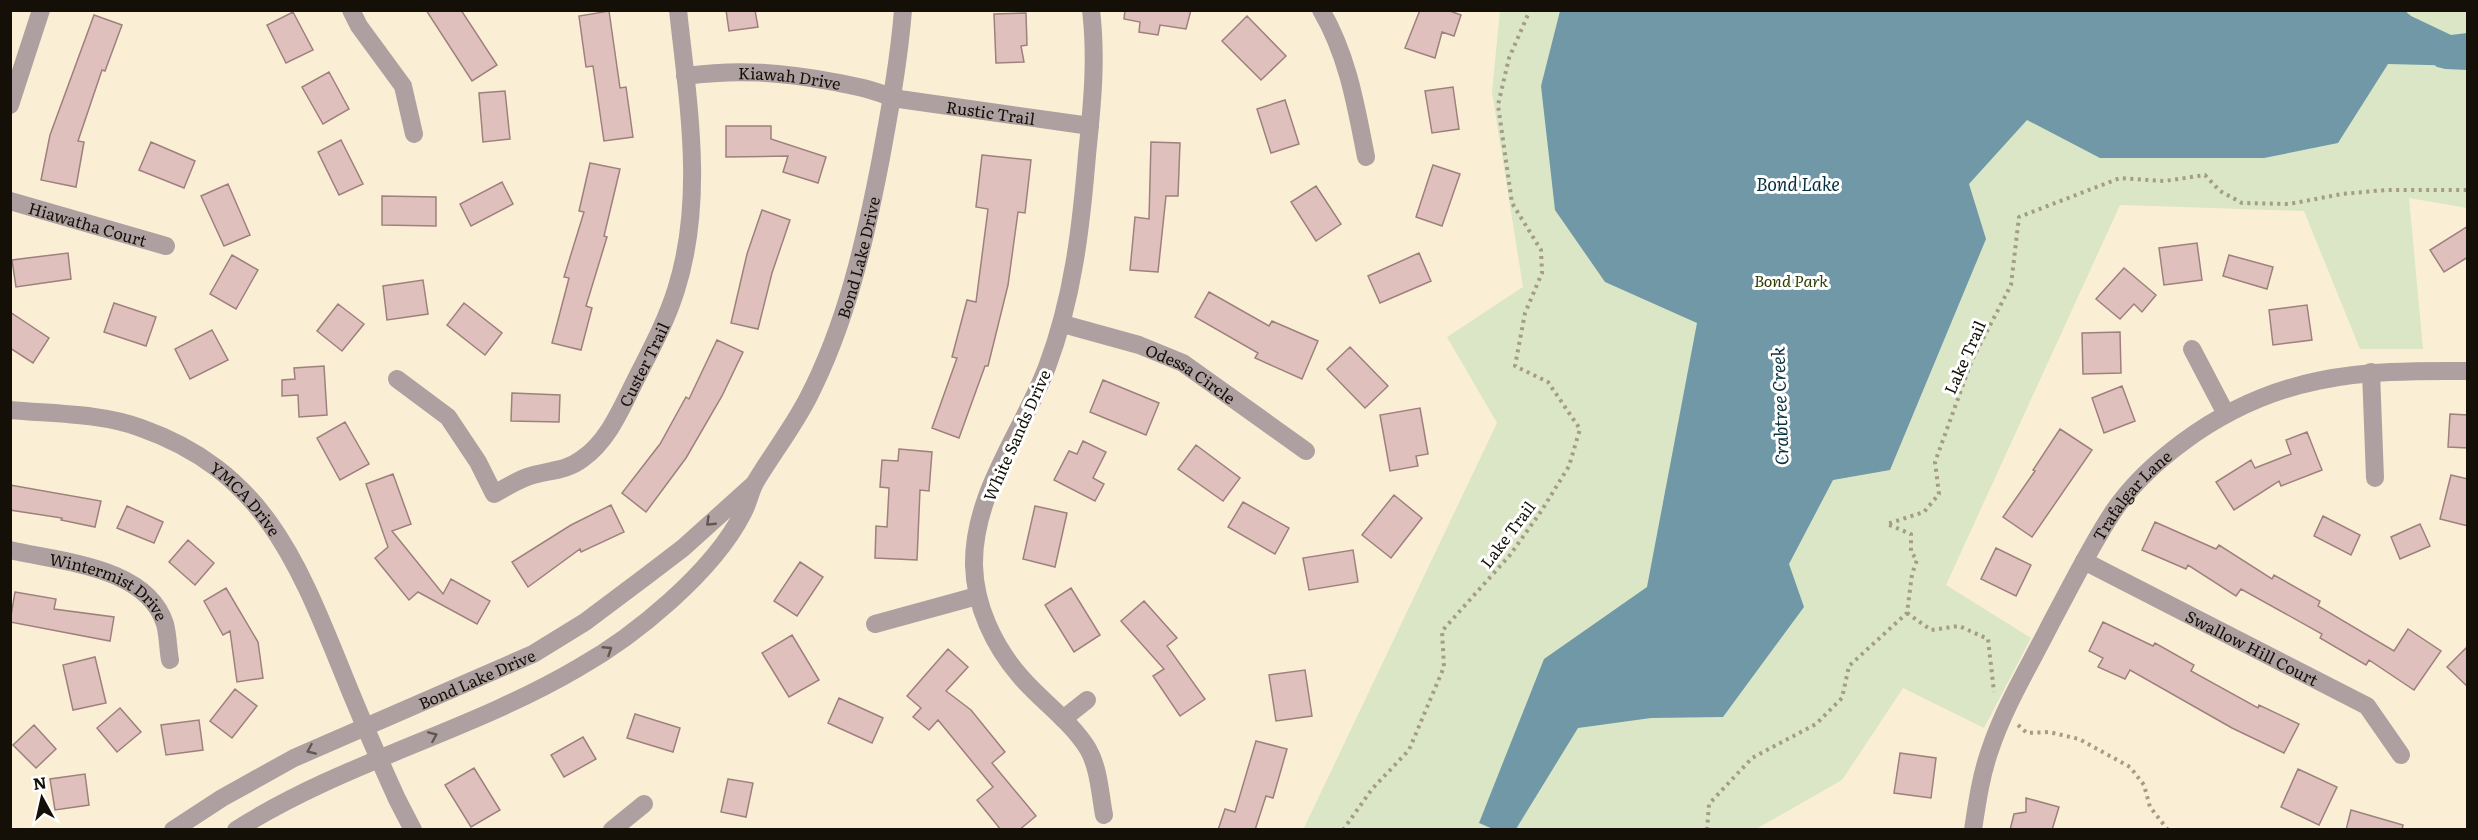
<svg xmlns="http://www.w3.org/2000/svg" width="2478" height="840" font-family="Literata,serif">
	<rect width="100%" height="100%" fill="#faefd4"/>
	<path fill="#dae6c6" d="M1500,11h967v197l-58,-10 14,151h-63l-56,-138 -184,-6 -174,380 85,53 -47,90 -81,-40 -61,92 -86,49 -453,1 194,-407 -50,-86 76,-50 -31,-195z"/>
	<path fill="#7098a7" d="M2404,10l7,6 40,19 16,-2v33l-79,-2 -50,79 -74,15h-164l-73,-38 -58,64 17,55 -96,231 -57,10 -44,84 15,43 -81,110 -72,1 -73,10 -62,101h-23l-14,-6 65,-164 103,-72 50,-264 -92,-41 -50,-72 -14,-124 19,-75z"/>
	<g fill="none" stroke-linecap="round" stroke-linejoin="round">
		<path stroke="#7098a7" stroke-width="6" d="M2438,64l8,2 22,1"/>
	</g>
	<path fill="#e0c0bd" stroke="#9e807e" stroke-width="1.5" d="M426,10h35l36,55 -25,16z
		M726,10h29l3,17 -29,4z
		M1125,10h66l-5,19 -26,-4 -2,10 -19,-3 1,-10 -16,-3z
		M1420,10h27l14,5 -7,21 -12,-4 -7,26 -30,-10z
		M609,11l11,77 6,-1 7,50 -29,4 -11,-75 -7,1 -7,-51z
		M293,12l20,38 -27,13 -19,-38z
		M1026,13l1,32 -6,1 3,16 -28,1 -2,-49z
		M94,15l28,10 -17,46 -3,-1 -24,71 6,1 -8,45 -35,-7 9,-45z
		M1247,16l39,40 -25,24 -39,-39z
		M329,72l20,37 -26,15 -21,-37z
		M1453,87l6,42 -27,4 -7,-42z
		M505,91l5,48 -27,3 -4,-49z
		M1285,100l14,44 -28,9 -14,-44z
		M726,126h45v13l55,18 -8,26 -35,-11 5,-16 -62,1z
		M341,140l22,44 -24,11 -21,-43z
		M151,142l44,19 -11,27 -45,-18z
		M1151,142l29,1 -2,53h-12l-8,76 -28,-2 5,-53 14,2z
		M982,155l49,5 -6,53 -7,-1 -10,73 -20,81h-3l-26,72 -27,-10 25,-70 -5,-1 15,-57 9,2 12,-93 -12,-2z
		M590,163l30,6 -16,67 3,1 -21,69 6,2 -11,42 -29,-7 17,-65 -5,-1 20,-65 -5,-1z
		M1433,165l27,9 -18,52 -26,-9z
		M502,182l11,22 -42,22 -11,-22z
		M228,184l22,51 -26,11 -23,-50z
		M1316,186l25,38 -25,17 -25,-39z
		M382,196l54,1v29l-54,-1z
		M762,210l28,10 -18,53 -14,56 -27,-6 16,-69z
		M2468,226v31l-24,15 -14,-22z
		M2197,243l5,37 -38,5 -5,-37z
		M68,253l3,26 -55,8 -4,-27z
		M1419,253l12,28 -51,22 -12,-27z
		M232,255l26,15 -22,39 -26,-15z
		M2229,255l44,12 -6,22 -44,-13z
		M2124,268l32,27 -14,17 -8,-8 -14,15 -24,-20z
		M423,280l5,34 -41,6 -4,-34z
		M1209,292l60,34 3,-5 46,20 -16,38 -47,-21 3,-5 -63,-36z
		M114,303l42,14 -10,29 -42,-14z
		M464,303l38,30 -17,22 -38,-30z
		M338,304l26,20 -22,27 -25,-20z
		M2307,305l5,35 -39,5 -4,-35z
		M10,312l39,26 -16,25 -23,-15z
		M212,330l16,30 -38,19 -15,-30z
		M2120,332l1,41 -38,1 -1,-41z
		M717,340l26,12 -21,44 -36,62 -40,54 -24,-19 38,-49 26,-47 3,2z
		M1350,347l38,39 -23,22 -38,-39z
		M324,366l3,49 -28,2 -1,-22 -16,1v-16l13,-1 -1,-11z
		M1103,380l56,23 -13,32 -56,-23z
		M2122,386l13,35 -31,12 -12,-35z
		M512,393l48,2 -1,27 -48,-1z
		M1420,408l8,46 -12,2 2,10 -28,5 -10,-56z
		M2450,414l18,1v33l-20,-1z
		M345,422l24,42 -29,16 -23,-42z
		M2060,429l32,21 -60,87 -29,-20 32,-46 -2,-1z
		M2307,432l15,38 -41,16 -2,-5 -45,29 -18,-28 35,-22 4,8 36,-14 -5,-14z
		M1083,441l23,11 -13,26 11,6 -9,17 -41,-21 15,-29 8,3z
		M1196,445l44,33 -17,23 -45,-32z
		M899,449l33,3 -3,39 -9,-1 -3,70 -42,-2 1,-32 11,1 2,-39 -9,-1 2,-27 16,1z
		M393,474l18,50 -19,7 51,63 8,-15 39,22 -13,23 -59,-32 -9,8 -34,-42 13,-11 -22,-63z
		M2451,475l17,4v47l-28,-7z
		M10,485l91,16 -6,26 -34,-7 1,-2 -52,-8z
		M1394,495l28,23 -31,40 -29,-23z
		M1243,502l46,26 -14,26 -47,-27z
		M611,505l13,27 -43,20 -1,-3 -52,38 -16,-25 59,-37z
		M127,506l36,16 -9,21 -37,-15z
		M1035,506l32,7 -12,54 -32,-8z
		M2323,516l37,19 -9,20 -37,-19z
		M2155,522l61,27 3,-4 53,34 2,-4 46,26 -2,5 76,45 14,-22 33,22 -27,39 -45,-30 -3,5 -46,-27 2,-4 -81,-45 -5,7 -48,-31 -2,4 -44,-19z
		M2420,524l10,22 -30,13 -9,-22z
		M188,540l26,23 -19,22 -26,-23z
		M1996,548l35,17 -15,31 -35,-17z
		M1353,550l5,32 -49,8 -6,-32z
		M800,562l23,15 -26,39 -23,-15z
		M226,588l32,54 5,36 -26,4 -7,-51 -7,4 -19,-34z
		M1071,588l29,47 -26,17 -29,-47z
		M15,592l41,7 -2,10 60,8 -4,24 -100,-19z
		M1144,601l33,37 -10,8 38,53 -25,17 -27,-40 11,-7 -43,-48z
		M2103,622l50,24 2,-3 39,22 -3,6 67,37 1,-3 40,19 -15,29 -52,-25 -102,-58 -5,9 -27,-12 5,-9 -14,-7z
		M792,635l27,45 -30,17 -27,-44z
		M2468,646v41l-21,-20z
		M948,649l20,18 -22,24 25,19 34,42 -13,11 44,53 -17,14h-18l-24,-30 16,-13 -55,-67 -9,10 -16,-13 8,-9 -14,-12z
		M95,657l11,46 -33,7 -10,-45z
		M1305,670l7,46 -36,5 -7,-46z
		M235,689l22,17 -25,32 -22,-17z
		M839,698l44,20 -11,25 -44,-20z
		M120,708l21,24 -24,20 -20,-24z
		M635,714l45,14 -7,24 -46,-14z
		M199,720l4,30 -37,5 -5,-30z
		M34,725l22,24 -20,19 -23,-23z
		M583,737l13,22 -32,18 -13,-22z
		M1256,741l31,8 -14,49 -7,-2 -11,34h-37l7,-21 10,3z
		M1900,753l36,5 -5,40 -37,-5z
		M474,768l26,42 -29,17 -26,-42z
		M2298,769l39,18 -18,38 -38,-18z
		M85,774l4,31 -34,5 -5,-31z
		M728,779l25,4 -7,34 -25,-5z
		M2026,798l33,9 -7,23h-42l4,-16 12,-2z
		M2351,810l52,15 -1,5h-56z"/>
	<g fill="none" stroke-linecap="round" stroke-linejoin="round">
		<path stroke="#a49c87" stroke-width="4" stroke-dasharray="3 4.5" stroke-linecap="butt" d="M1907,613l24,17 28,-4 29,13 6,53
			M2018,725l9,8 22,-1 30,7 51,28 14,18 6,22 18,23
			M1343,830l29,-41 37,-39 35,-83 -2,-36 68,-76 32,-45 27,-44 11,-37 -32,-47 -33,-16 10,-53 17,-40 -1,-23 -29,-47 -14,-98 11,-47 21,-48
			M1707,830l2,-26 43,-46 64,-34 26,-26 7,-32 58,-53 5,-39 5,-14 -6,-8v-18l-24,-10 37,-12 15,-18 -4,-32 37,-102 39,-75 8,-68 101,-39 45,3 40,-6 15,16 22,12 47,1 53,-10 44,-4h82"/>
		<g stroke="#aea0a0" stroke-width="18">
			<path d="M351,10l8,16 44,60 11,48"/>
			<path d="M1091,10c6,50 1,96 -4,145 -6,73 -14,143 -40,212 -25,66 -74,126 -73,198 1,41 20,81 46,111 20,24 52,46 68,73 11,19 12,45 16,66"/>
			<path d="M1321,10c27,46 35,96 45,147"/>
			<path id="s1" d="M685,76c54,-7 95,-4 149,6 20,4 39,7 58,16l198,28"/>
			<path d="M10,105l31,-95"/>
			<path id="s2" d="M10,201l156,45"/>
			<path id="s3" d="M1063,324l76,21 44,18 123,88"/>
			<path d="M2192,349l34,65"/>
			<path d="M2371,372l4,106"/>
			<path id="s4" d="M397,379l51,38 30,45 16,32c11,-6 22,-13 33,-17 19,-7 38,-5 55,-18 26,-18 39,-50 53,-78 15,-30 31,-59 41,-91 29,-91 12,-187 2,-280"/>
			<path id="s5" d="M10,410c43,4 90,3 131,18 119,42 155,129 199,238 18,45 37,89 57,133l16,31"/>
			<path id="s6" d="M10,550c50,12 137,16 155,74 3,11 3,25 5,36"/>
			<path id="s7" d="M2084,561l283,145 34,49"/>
			<path d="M875,624l102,-28"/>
			<path d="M1063,719l24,-19"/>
			<path id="s8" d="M173,830l49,-32 72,-40 239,-104 52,-32 60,-45 38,-29 70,-63"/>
			<path id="s9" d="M236,830c107,-68 233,-98 342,-162 57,-32 135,-96 165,-155 6,-11 7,-22 13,-32 17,-28 37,-54 52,-83 39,-76 57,-157 73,-240 9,-49 18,-98 22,-148"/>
			<path d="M612,830l32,-26"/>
			<path id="s10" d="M1973,830c4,-27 8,-55 17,-80 15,-45 40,-85 61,-127 20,-37 39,-76 62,-111 19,-28 43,-50 70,-70 92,-68 175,-72 285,-71"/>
		</g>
	</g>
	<defs><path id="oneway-chevron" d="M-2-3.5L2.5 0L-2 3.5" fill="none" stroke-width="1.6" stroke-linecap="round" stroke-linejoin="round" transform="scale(1.5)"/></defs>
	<g stroke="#615854">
		<use href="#oneway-chevron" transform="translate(710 522) rotate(136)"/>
		<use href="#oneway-chevron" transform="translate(608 650) rotate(-33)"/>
		<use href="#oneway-chevron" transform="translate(433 736) rotate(-23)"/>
		<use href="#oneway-chevron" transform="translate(311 750) rotate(156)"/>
	</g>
	<g text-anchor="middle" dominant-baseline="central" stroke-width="6" stroke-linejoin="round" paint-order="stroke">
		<g font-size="16" fill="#141007" stroke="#fff">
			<text stroke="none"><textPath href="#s1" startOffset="105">Kiawah Drive</textPath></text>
			<text stroke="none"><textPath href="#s1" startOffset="310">Rustic Trail</textPath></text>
			<text stroke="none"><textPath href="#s2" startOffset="81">Hiawatha Court</textPath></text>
			<text stroke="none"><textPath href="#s9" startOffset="890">Bond Lake Drive</textPath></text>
			<text transform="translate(1964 357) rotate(-66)">Lake Trail</text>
			<text stroke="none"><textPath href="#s4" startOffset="363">Custer Trail</textPath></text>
			<text stroke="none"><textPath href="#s3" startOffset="138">Odessa Circle</textPath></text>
			<text transform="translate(1016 435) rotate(-66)">White Sands Drive</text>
			<text stroke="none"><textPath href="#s10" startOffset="375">Trafalgar Lane</textPath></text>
			<text stroke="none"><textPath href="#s5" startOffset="261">YMCA Drive</textPath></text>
			<text transform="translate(1507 534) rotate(-53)">Lake Trail</text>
			<text stroke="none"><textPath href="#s6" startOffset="108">Wintermist Drive</textPath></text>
			<text stroke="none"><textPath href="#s7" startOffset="189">Swallow Hill Court</textPath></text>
			<text stroke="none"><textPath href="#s8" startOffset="340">Bond Lake Drive</textPath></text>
		</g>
		<g font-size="16" font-style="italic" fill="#2e3d05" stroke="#fff">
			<text x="1791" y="280">Bond Park</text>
		</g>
		<g font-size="18" font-style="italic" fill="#072f3b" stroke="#fff">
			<text x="1798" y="183">Bond Lake</text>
			<text transform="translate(1779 406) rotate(-92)">Crabtree Creek</text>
		</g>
	</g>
	<rect width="2478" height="840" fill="none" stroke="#141007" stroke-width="24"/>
	<g transform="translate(42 798) rotate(352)" stroke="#ffffff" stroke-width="4.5" paint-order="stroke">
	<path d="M0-4.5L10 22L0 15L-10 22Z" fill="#141007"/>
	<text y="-9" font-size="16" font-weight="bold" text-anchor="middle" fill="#141007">N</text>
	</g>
</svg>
